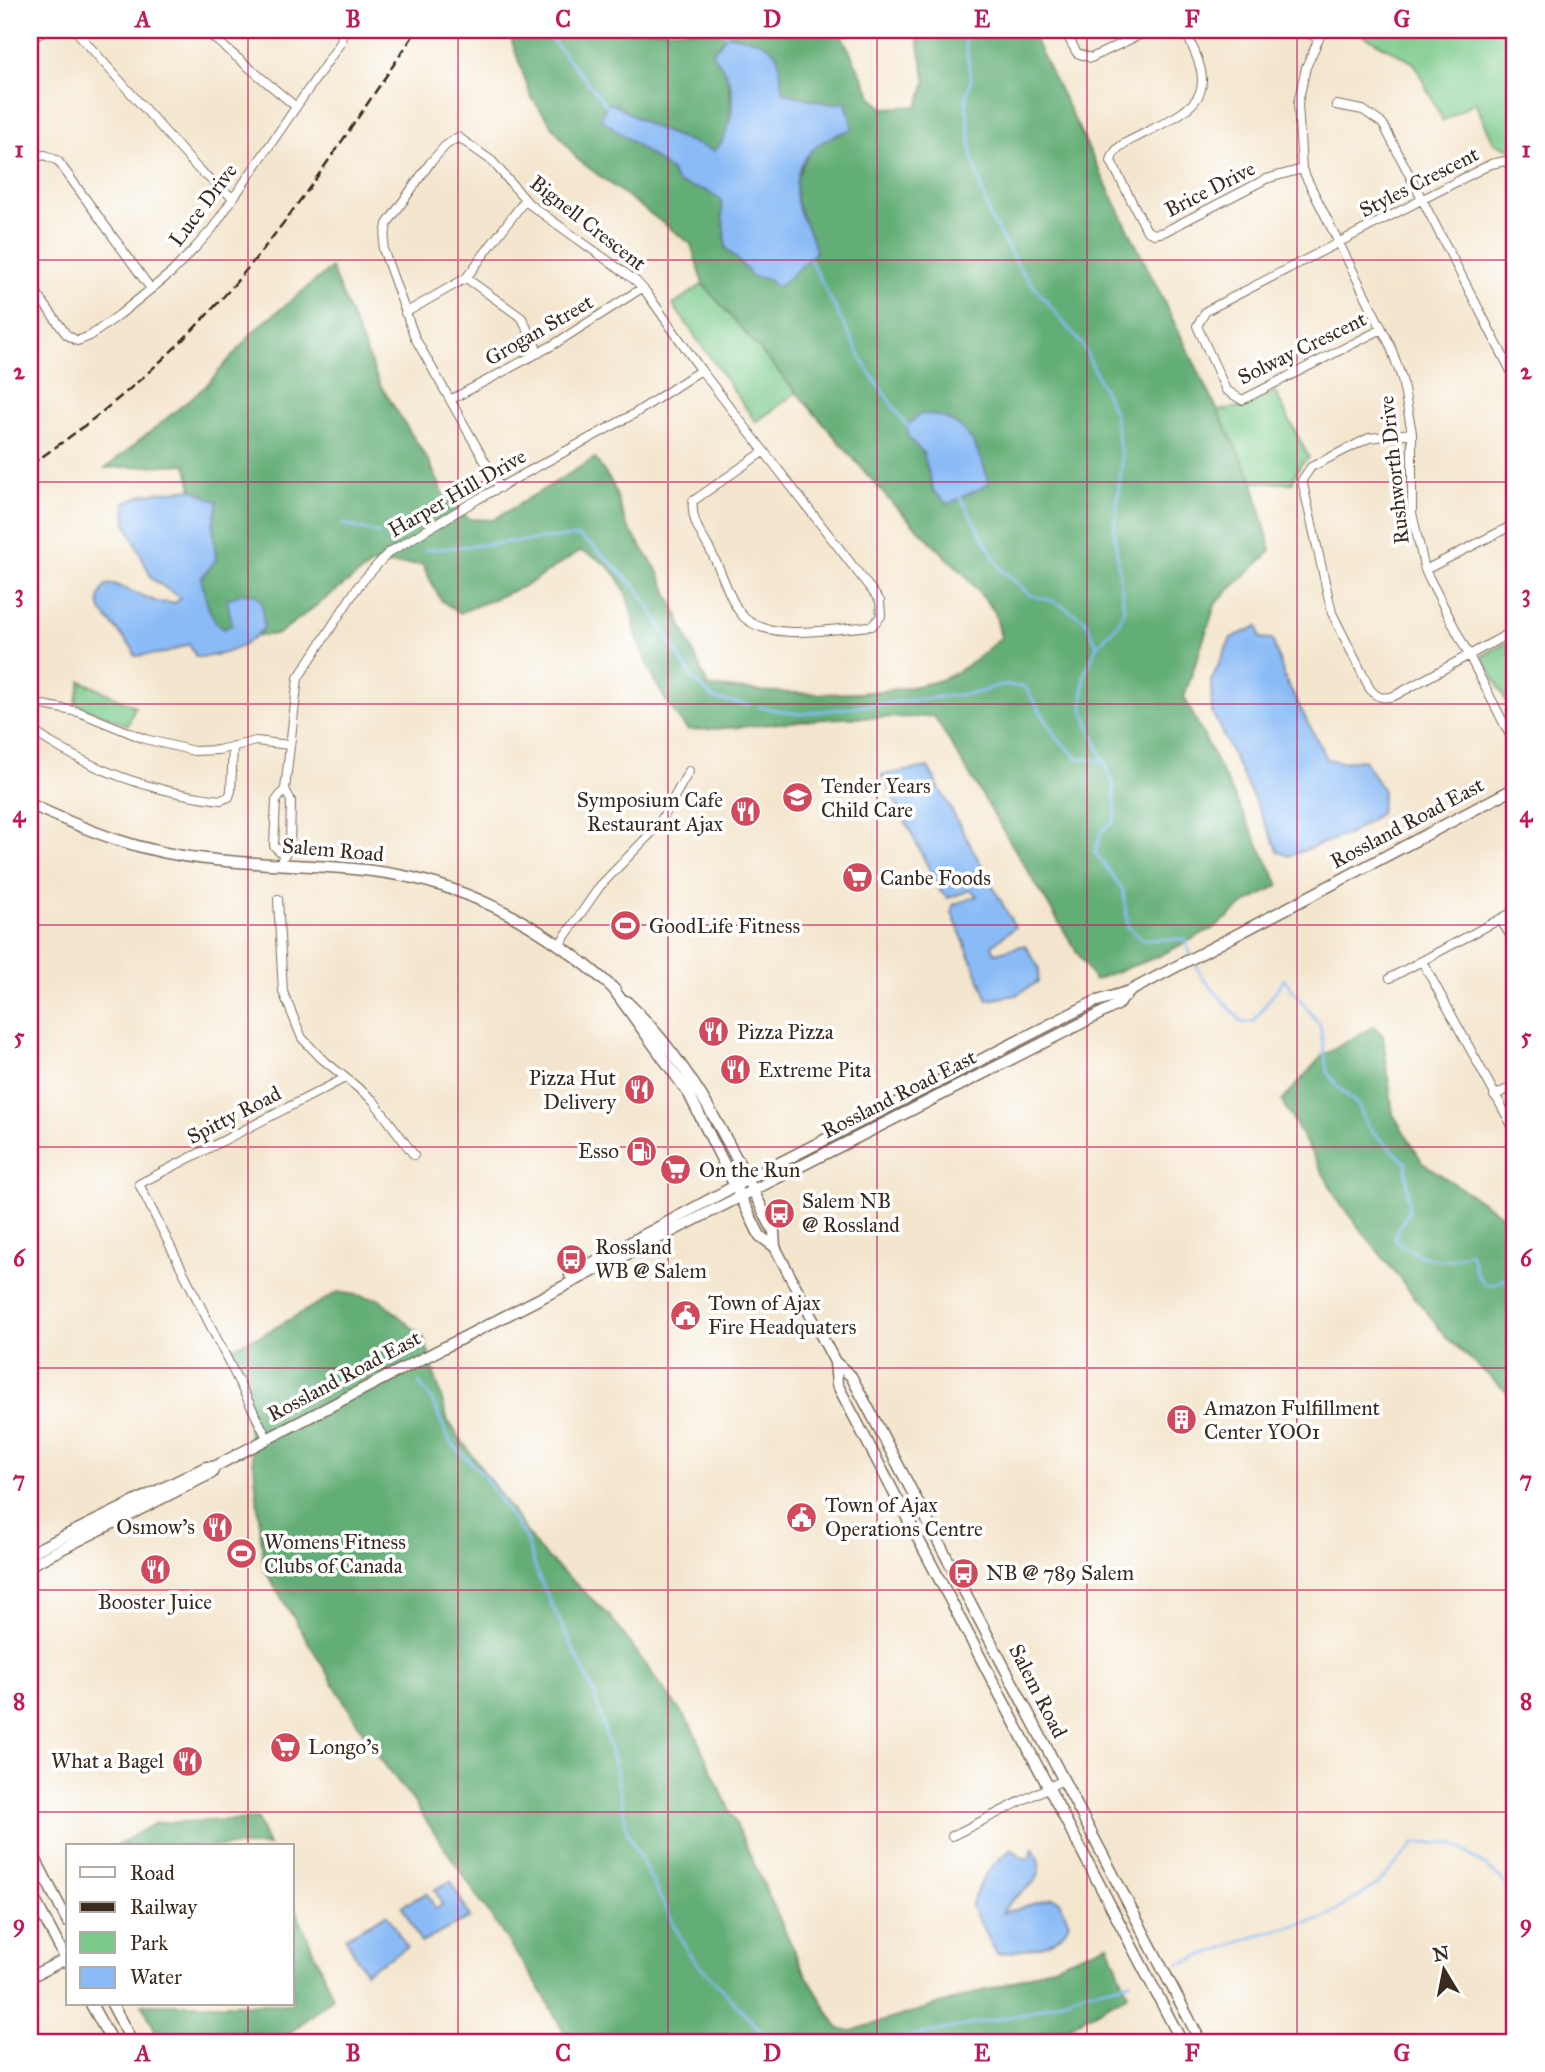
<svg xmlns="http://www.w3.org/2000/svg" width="1545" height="2072" font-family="'IM FELL Great Primer',serif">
	<rect width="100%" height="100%" fill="#fff"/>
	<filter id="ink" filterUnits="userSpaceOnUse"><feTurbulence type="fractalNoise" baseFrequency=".0143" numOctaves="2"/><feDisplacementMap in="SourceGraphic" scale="14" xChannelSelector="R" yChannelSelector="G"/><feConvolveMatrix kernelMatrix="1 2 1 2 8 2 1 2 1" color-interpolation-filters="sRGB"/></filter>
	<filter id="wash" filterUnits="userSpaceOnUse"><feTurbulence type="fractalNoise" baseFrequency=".00686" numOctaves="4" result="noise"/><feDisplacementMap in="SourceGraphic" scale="28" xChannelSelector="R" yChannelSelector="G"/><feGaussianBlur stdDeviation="1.57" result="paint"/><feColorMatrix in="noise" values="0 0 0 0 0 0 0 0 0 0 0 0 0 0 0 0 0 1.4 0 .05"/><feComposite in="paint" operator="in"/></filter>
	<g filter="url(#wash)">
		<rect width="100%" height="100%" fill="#f4e6ce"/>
		<path fill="#7bca8a" stroke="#5b7a54" stroke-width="2" d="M1354,30h161v120l-21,-7 -19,-41 -32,19 -29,-58z
			M703,284l94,108 -41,30 -83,-117z
			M1275,392l34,66 -9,7 -8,18 -39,-1 -35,-71 27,-5z
			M1515,638v79l-33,-61z
			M81,681l54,25 -7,19 -53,-21z"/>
		<path fill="#64ae76" stroke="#506c4a" stroke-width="2" fill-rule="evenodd" d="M508,30h331l35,70 10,8 34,-2 8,-24 -10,-52h114l223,452 18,69 -55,52 -32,94 95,188 -33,18 -30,24 -59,30 -63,23 -160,-264c-36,3 -71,0 -107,3 -47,3 -92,10 -139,11 -22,-25 -37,-53 -48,-84 -8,-24 -10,-57 -28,-76 -9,-10 -20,-15 -32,-19l-53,34 -68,28 -18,-13 -19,-36 -51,1 -93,69 -22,2 8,-9 -36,-28 4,26 -8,5c-16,-10 -19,-36 -23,-52l15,-18 -3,-35 4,-23 -25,-13 -6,-25 -80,4 100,-82 49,-56 76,-62 48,115 50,79 18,39 22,18 24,1 102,-62 18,27 13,39 33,49 49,113c70,8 156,14 226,-4 25,-7 48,-28 67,-44l-6,-26 -30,-37 -74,-73 -188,-218 -12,-40 -114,-85 -46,-62zM777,56l3,28 5,9 45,11 16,-2 7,27 -25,8 -19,14 -13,29 1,23 19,49 -38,35 -52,-39 -5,-48 -14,-9 -30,-8 -6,-12 -59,-68 39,23 63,26c22,-19 19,-59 10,-83zM923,453l37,44 -12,7 -14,-12z
			M1374,1026l9,10 10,78 30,49 79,52 13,20v164l-67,-60 -107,-134 -59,-104 40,-45z
			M338,1292l41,7 45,39 24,83 91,129 70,65 82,111 111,242 36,60 13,3 162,-49 95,-38 20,50 -87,48h-472l-27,-50 -129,-191 -38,-49 -111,-183 -10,-103 -20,-120 28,-11z
			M257,1819l11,27h-151l38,-23z
			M292,1901l41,96 -48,40 1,5h-125l-19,-38h150z"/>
		<path fill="#8abbf6" stroke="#62728a" stroke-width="2" d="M727,35c15,2 42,4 50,21 5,11 2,25 8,37l45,11 16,-2 7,27c-35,10 -63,30 -56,73 3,17 16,32 19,50l-38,36 -10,-9 -15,-2 -27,-29 -5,-48 -14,-9 -30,-8 -6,-12 -70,-52 5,-14 5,-2 40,23 63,25c14,-12 21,-45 17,-63 -2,-14 -11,-24 -19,-35z
			M920,414c44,0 60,32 69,70l-41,20 -14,-12 -11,-39 -15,-16 -1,-11z
			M192,489l26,13 -5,23 3,35 -15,18c4,16 7,43 23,51l8,-4 -5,-26 17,-6 12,2 6,8 2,24c-17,21 -42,30 -68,30l-7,-13 -23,9 -31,3 -2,-7 -31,-37c-5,-10 -3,-19 4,-27l8,-1 43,18 18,1 6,-5 -29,-19 -26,-56 -1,-20 20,-9z
			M1258,626l2,12 12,1 14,42 41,78 14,3 23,-2 19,31 -3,22 -29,20 -62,23 -10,-4 -67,-140 -1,-31 20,-43z
			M928,767l87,160 -23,18 3,8 30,-8 14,23 -1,14 -22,13 -28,5 -36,-87 1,-8 24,-9 -6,-6 -23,8 -7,-6 -59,-117z
			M1033,1848c22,39 -16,37 -31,65l51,-15 7,3 9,22c-11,27 -46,26 -72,31l-26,-48c8,-23 19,-43 41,-57l11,9h7z
			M451,1881l19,36 -49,26 -19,-37 25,-13 8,16 7,-4 -7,-16z
			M387,1914l20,34 -42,24 -20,-35z"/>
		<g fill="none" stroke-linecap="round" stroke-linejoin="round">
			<path stroke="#8abbf6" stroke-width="2.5" d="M544,30l62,75
				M721,30l6,5
				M963,30l8,49 -5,20 5,53 19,65 29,51 64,78 31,66 8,49 -8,69 10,80 -6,14 -21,22 -13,30 -1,34 30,73 3,31 -3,9 -11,7 -7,22 28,38 5,37 15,13 42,-1 6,16
				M809,258l58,111 40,57
				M960,497l41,72 29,26 26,7 29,18 12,26
				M343,524l37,10
				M425,550l152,-14 15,9 47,45 54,89 21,20 35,6
				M759,707l40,7 182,-22 18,-7 26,2 33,52 20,19 26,3
				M1194,961l8,16 41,46 11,-2 30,-42 36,46 7,46 10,15 21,19 10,22 38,36 3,48 -14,24 1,6c24,18 46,26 74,11l7,23 9,10 9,-1 20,-11
				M419,1383l12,15 19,44 32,31 43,64 14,41 55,114 21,75 13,67 61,120 82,88
				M1179,1964l89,-32 55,-13 56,-36 36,-40 40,1 46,34 14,23
				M881,2042l148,-29 52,-20 50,-11"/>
		</g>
	</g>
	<g filter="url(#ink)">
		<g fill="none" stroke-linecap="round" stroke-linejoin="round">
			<defs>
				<path id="street" d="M75,30l123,139 35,29
					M204,30l91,76
					M1064,30l13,23 14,5 59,-28
					M1184,30c38,69 13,76 -47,107 -13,7 -22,9 -26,24l36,70 7,3 10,-2 102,-53 36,-10
					M1303,30l14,8
					M1323,30l-17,37 -8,36 4,66 88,176 12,34 10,54v80l13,57 90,175
					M30,39l17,-9
					M1336,105l27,5 20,14 132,255
					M30,158l15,-3 13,6 93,128
					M466,278l56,40 17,35
					M30,284l36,50 11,7 13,-5 29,-21 53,-43 23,-24 17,-19 129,-187 2,-12
					M405,313l61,-35 59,-78
					M1382,329l-140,71 -16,-10 -29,-64 9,-15 285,-147 14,-3 10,7
					M452,399l101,-54 89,-57
					M1412,433l-43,5 -58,29 -9,13 30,133 38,76c7,9 13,10 24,7l121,-66
					M500,488l-85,-150 -32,-89 4,-25 43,-61 15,-17 13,-9 34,24 37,43 107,77 10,11 55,78 179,231 1,15 -9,10c-35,2 -107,18 -131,-12 -12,-15 -17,-37 -26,-54 -9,-21 -25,-36 -22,-59l70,-49
					M1425,570l90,-46
					M30,711l13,-6 36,7 66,27 49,12 24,-1 38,-9 33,4
					M30,729c58,41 120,63 191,71l8,-3 2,-6 2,-45
					M283,854l-9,-8 2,-45 9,-12 13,-111 61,-93 29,-32 90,-54 156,-85 67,-44
					M282,859l8,-13 1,-45 -6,-12
					M278,899l5,93 19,46 19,20 52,42 41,55
					M1500,919l15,24
					M559,945l41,-59 57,-59 32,-56
					M1422,961l93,170
					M1390,978l125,-67
					M1494,1096l21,-11
					M267,1438l-128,-254 206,-106
					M952,1836l111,-56"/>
				<path id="secondary" d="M30,804c57,27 113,49 176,55 66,8 143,4 207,19 77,18 144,59 202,112
					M612,987l77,107 71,142 15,11 27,52 33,63 2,22 345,658
					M626,1001c68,64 106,149 148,231l1,15
					M570,1275l176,-95 348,-178 36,-11 385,-203
					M835,1362l16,14 23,43 327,623
					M30,1553l176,-86h8c299,-158 602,-307 903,-462l13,-14
					M30,1565l182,-92 2,-6
					M30,1849l38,73
					M30,1891l38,72
					M30,1977l38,-19
					M91,2004l21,38
					M112,2004l20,38"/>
			</defs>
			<use href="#street" stroke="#7c6c5c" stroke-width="10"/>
			<use href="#secondary" stroke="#7c6c5c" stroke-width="13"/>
			<use href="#street" stroke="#fff" stroke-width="8"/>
			<use href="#secondary" stroke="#fff" stroke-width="10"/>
			<path stroke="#3b2a1e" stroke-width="2.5" stroke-dasharray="10 5" stroke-linecap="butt" d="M30,465c81,-55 155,-120 217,-196 62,-75 115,-158 170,-239"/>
		</g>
	</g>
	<path fill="none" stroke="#c2185b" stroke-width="2" stroke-opacity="0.55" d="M248,30v1816M458,30v2012M668,30v2012M877,30v2012M1087,30v2012M1297,30v2012M30,260h1485M30,482h1485M30,704h1485M30,925h1485M30,1147h1485M30,1368h1485M30,1590h1485M30,1812h1485M248,2004v38"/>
	<defs>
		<symbol id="school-disc" viewBox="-11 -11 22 22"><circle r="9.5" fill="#d1495b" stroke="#fff"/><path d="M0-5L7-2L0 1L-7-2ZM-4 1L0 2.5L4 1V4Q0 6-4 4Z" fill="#fff"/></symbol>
		<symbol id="restaurant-disc" viewBox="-11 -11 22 22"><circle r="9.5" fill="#d1495b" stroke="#fff"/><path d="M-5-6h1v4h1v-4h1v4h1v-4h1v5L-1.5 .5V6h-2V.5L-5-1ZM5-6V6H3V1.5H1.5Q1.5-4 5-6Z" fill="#fff"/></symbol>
		<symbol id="supermarket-disc" viewBox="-11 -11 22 22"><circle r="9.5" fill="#d1495b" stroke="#fff"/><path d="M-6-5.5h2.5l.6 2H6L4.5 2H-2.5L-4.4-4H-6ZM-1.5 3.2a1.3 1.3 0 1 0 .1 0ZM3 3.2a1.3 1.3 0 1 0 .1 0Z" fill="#fff"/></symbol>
		<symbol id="stadium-disc" viewBox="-11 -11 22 22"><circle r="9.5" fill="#d1495b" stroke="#fff"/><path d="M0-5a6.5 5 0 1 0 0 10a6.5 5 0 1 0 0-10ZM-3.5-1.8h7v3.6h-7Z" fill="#fff"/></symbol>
		<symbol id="fuel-disc" viewBox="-11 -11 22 22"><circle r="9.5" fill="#d1495b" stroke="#fff"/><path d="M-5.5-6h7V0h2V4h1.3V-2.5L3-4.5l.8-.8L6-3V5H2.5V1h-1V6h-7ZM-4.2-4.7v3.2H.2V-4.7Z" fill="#fff"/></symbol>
		<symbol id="bus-disc" viewBox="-11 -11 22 22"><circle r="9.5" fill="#d1495b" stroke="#fff"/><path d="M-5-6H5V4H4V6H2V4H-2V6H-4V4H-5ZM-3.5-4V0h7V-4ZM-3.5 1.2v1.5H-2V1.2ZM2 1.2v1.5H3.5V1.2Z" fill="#fff"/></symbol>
		<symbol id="civic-disc" viewBox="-11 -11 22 22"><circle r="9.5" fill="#d1495b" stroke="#fff"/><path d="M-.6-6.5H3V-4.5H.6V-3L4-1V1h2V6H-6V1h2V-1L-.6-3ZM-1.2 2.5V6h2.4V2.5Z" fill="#fff"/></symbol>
		<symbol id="building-disc" viewBox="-11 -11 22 22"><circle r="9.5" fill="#d1495b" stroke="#fff"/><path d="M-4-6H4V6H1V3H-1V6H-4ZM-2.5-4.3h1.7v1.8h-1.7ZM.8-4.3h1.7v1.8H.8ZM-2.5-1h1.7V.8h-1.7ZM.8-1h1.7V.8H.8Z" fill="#fff"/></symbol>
	</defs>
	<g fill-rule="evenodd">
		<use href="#school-disc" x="780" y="780" width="35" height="35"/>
		<use href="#restaurant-disc" x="728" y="794" width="35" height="35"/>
		<use href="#supermarket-disc" x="840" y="860" width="35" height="35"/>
		<use href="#stadium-disc" x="608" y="908" width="35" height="35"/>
		<use href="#restaurant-disc" x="696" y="1014" width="35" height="35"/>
		<use href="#restaurant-disc" x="718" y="1052" width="35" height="35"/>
		<use href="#restaurant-disc" x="622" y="1072" width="35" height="35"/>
		<use href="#fuel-disc" x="624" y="1134" width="35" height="35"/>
		<use href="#supermarket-disc" x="658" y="1152" width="35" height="35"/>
		<use href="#bus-disc" x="762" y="1196" width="35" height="35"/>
		<use href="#bus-disc" x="554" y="1242" width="35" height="35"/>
		<use href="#civic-disc" x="668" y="1298" width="35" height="35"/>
		<use href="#building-disc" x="1164" y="1402" width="35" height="35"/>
		<use href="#civic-disc" x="784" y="1500" width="35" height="35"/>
		<use href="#restaurant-disc" x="200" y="1510" width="35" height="35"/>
		<use href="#stadium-disc" x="224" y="1536" width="35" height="35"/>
		<use href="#restaurant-disc" x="138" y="1552" width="35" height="35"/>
		<use href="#bus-disc" x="946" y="1556" width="35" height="35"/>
		<use href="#supermarket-disc" x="268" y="1730" width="35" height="35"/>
		<use href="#restaurant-disc" x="170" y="1744" width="35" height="35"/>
	</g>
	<g text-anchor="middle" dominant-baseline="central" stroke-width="7" stroke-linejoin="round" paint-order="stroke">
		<g font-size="21" fill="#3b2a1e" stroke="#fff">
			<text transform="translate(1419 182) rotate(-27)">Styles Crescent</text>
			<text transform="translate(1210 189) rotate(-27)">Brice Drive</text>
			<text transform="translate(203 205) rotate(-53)">Luce Drive</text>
			<text transform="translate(588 223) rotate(38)">Bignell Crescent</text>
			<text transform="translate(539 330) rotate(-30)">Grogan Street</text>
			<text transform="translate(1302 348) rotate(-26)">Solway Crescent</text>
			<text transform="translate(1394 470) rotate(-96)">Rushworth Drive</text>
			<text transform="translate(457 493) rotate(-30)">Harper Hill Drive</text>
			<text transform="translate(1407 823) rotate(-28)">Rossland Road East</text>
			<text transform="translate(333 850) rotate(5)">Salem Road</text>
			<text transform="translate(899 1094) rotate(-27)">Rossland Road East</text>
			<text transform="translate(234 1115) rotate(-27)">Spitty Road</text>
			<text transform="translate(344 1376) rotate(-28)">Rossland Road East</text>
			<text transform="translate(1038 1691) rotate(63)">Salem Road</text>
		</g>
		<g font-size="21" fill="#3b2a1e" stroke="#fff" text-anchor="start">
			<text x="821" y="786">Tender Years<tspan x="821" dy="24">Child Care</tspan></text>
			<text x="723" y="800" text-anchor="end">Symposium Cafe<tspan x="723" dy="24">Restaurant Ajax</tspan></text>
			<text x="880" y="878">Canbe Foods</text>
			<text x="649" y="926">GoodLife Fitness</text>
			<text x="737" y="1032">Pizza Pizza</text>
			<text x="758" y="1070">Extreme Pita</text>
			<text x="616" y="1078" text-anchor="end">Pizza Hut<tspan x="616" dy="24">Delivery</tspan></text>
			<text x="619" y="1151" text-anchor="end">Esso</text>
			<text x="699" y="1170">On the Run</text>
			<text x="802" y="1201">Salem NB<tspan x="802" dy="24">@ Rossland</tspan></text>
			<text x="595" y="1247">Rossland<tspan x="595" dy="24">WB @ Salem</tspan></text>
			<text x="708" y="1303">Town of Ajax<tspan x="708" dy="24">Fire Headquaters</tspan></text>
			<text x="1204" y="1408">Amazon Fulfillment<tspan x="1204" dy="24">Center YOO1</tspan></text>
			<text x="825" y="1505">Town of Ajax<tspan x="825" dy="24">Operations Centre</tspan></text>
			<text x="195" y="1527" text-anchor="end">Osmow's</text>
			<text x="264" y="1542">Womens Fitness<tspan x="264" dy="24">Clubs of Canada</tspan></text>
			<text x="986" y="1573">NB @ 789 Salem</text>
			<text x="155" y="1602" text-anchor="middle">Booster Juice</text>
			<text x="308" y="1747">Longo's</text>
			<text x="164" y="1761" text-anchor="end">What a Bagel</text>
		</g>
	</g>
	<rect width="1545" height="2072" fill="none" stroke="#fff" stroke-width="77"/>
	<rect x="66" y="1844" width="228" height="161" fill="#ffffff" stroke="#b1aaa5" stroke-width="2"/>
	<rect x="80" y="1867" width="35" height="10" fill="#ffffff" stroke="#b1aaa5" stroke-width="2"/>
	<text x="130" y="1880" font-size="21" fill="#3b2a1e">Road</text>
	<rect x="80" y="1902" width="35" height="10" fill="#3b2a1e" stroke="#b1aaa5" stroke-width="2"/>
	<text x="130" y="1914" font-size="21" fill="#3b2a1e">Railway</text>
	<rect x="80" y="1932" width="35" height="21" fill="#7bca8a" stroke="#b1aaa5" stroke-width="2"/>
	<text x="130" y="1950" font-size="21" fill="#3b2a1e">Park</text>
	<rect x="80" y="1967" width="35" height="21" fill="#8abbf6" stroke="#b1aaa5" stroke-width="2"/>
	<text x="130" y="1984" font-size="21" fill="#3b2a1e">Water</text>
	<g transform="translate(1444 1970) rotate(350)" stroke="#ffffff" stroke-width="5" paint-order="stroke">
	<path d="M0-5L12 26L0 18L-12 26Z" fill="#3b2a1e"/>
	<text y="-10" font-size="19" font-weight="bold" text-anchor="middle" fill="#3b2a1e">N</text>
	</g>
	<rect x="38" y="38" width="1468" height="1996" fill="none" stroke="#c2185b" stroke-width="2.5"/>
	<g font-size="23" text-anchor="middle" font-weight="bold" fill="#c2185b">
		<text x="143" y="27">A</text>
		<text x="353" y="27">B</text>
		<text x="563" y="27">C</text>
		<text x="772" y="27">D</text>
		<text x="982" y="27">E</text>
		<text x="1192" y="27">F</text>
		<text x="1402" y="27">G</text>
		<text x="19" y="157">1</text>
		<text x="1526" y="157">1</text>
		<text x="19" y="379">2</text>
		<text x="1526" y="379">2</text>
		<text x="19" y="601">3</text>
		<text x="1526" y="601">3</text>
		<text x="19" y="822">4</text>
		<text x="1526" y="822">4</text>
		<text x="19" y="1044">5</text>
		<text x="1526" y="1044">5</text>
		<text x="19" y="1266">6</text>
		<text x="1526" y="1266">6</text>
		<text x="19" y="1487">7</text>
		<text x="1526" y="1487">7</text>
		<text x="19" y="1709">8</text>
		<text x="1526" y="1709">8</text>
		<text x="19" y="1931">9</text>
		<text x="1526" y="1931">9</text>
		<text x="143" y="2061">A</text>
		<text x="353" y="2061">B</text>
		<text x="563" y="2061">C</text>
		<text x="772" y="2061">D</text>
		<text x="982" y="2061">E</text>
		<text x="1192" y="2061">F</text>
		<text x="1402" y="2061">G</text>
	</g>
</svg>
